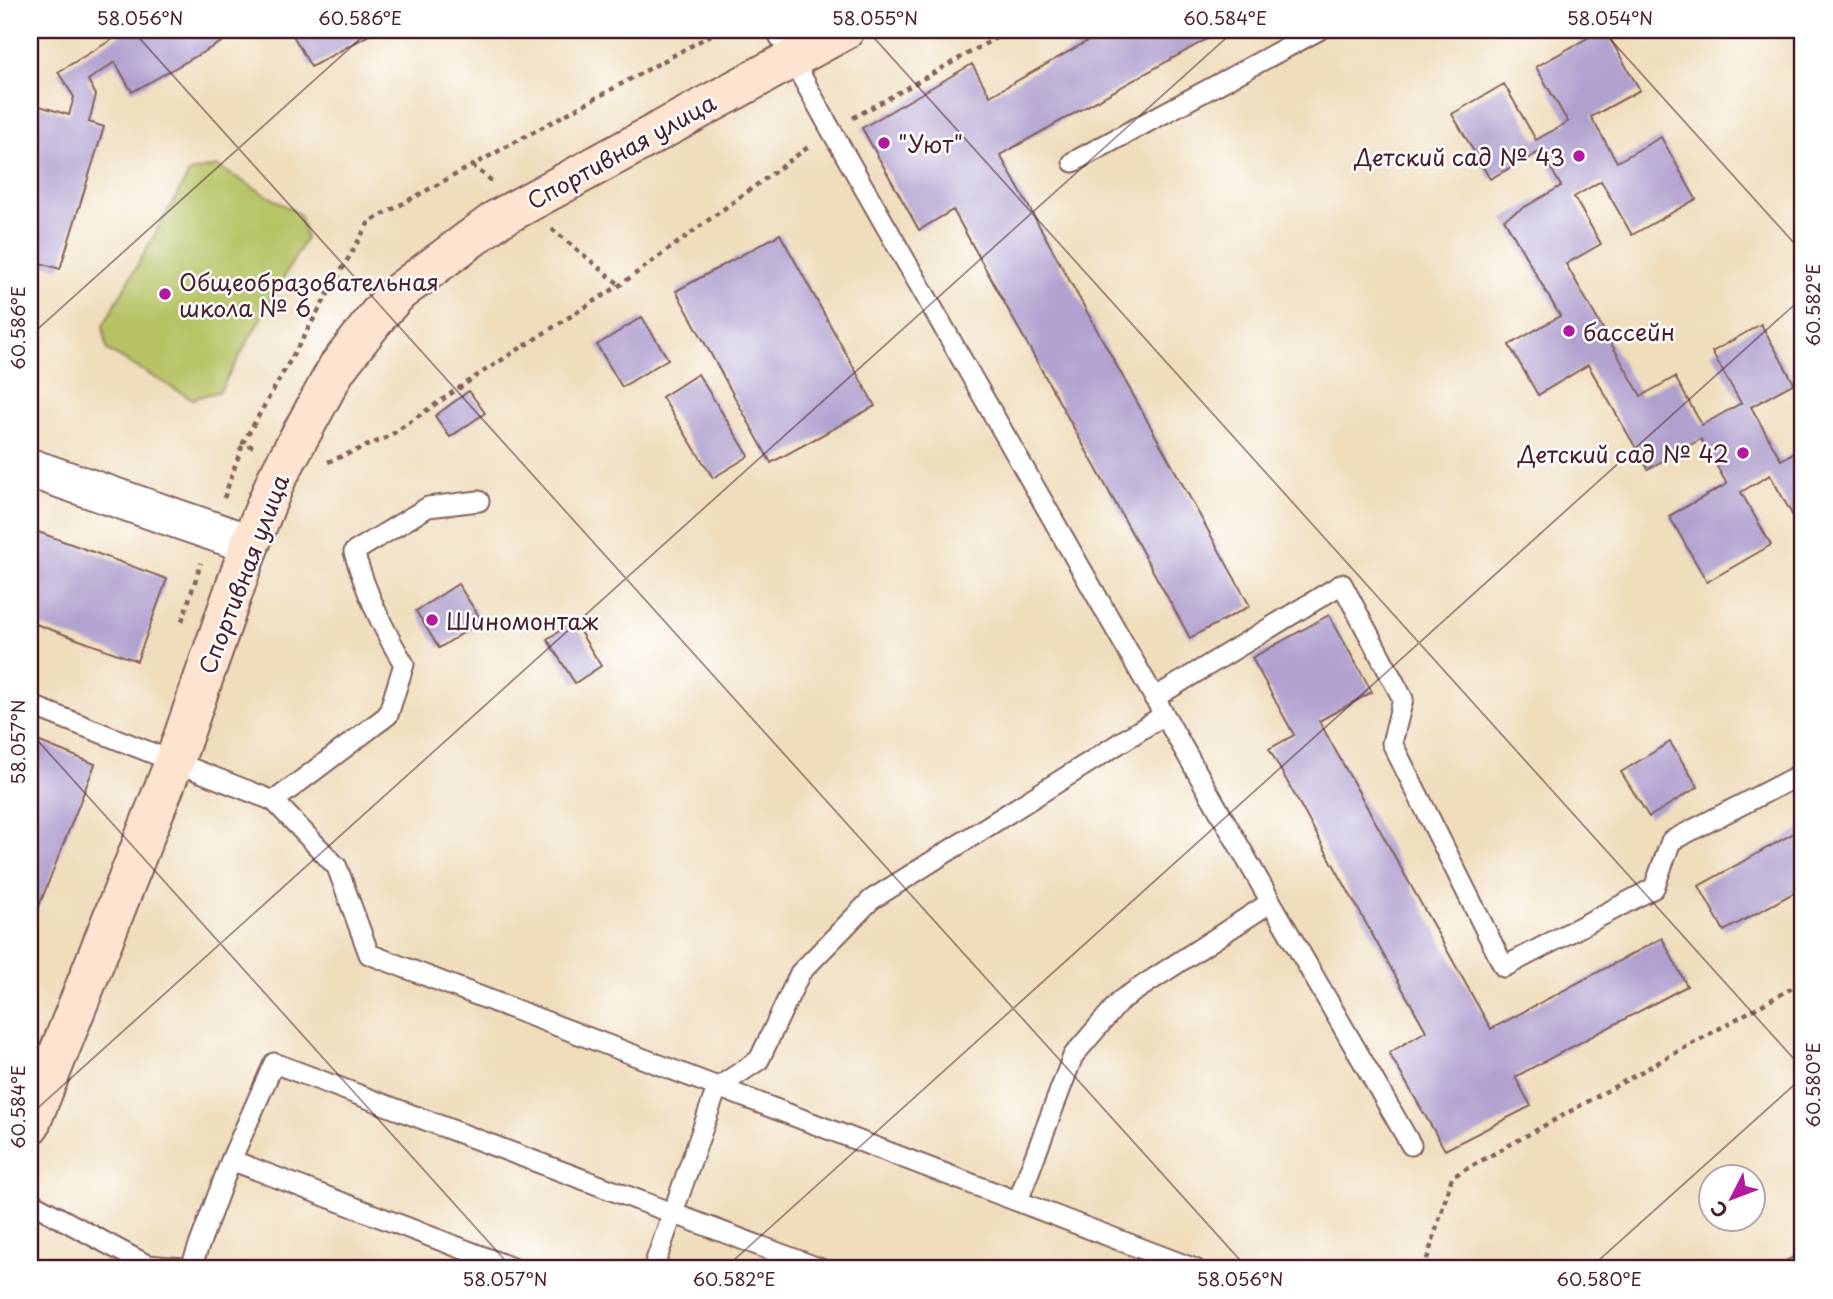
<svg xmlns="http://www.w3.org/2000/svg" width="1833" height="1299" font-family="'Playpen Sans',sans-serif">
	<rect width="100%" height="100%" fill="#fff"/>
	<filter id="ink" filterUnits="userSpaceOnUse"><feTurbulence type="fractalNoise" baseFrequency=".0143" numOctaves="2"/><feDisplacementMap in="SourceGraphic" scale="14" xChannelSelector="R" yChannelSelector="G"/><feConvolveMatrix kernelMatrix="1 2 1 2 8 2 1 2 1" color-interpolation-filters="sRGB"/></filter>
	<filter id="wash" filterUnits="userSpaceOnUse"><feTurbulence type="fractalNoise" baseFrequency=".00686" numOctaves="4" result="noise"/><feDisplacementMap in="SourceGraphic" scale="28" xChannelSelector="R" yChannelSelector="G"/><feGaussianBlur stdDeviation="1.57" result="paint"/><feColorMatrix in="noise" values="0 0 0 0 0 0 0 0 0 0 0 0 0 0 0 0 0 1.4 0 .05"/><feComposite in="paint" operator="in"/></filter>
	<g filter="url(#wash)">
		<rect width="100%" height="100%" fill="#efddbb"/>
		<path fill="#b6c263" stroke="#807047" stroke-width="2" d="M217,166l82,48 7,24 -86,153 -28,8 -85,-49 -4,-24 87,-154z"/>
		<g id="blocks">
			<path fill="#b0a1cf" d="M128,30h110l1,2 -107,60 -17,-30 -27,18 8,15 -7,27 15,5 -44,142 -30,-9v-157l39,12 5,-18 -16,-25z
				M290,30h88l-67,37z
				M1107,30h116l-223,125 250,451 -60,32 -237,-428 -34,20 -57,-102 110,-64 18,32z
				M1602,30h3l35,60 -49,27 26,45 44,-25 35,62 -64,36 -31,-54 -27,16 27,47 -35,20 75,132 34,-19 27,48 39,-22 -29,-51 49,-28 33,59 -43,24 30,53 22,-13v75l-5,3 -28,-50 -29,17 30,53 -64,37 -38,-66 58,-32 -26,-45 -53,30 -60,-104 -50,30 -29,-50 51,-29 -56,-97 57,-33 -20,-35 -51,28 -38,-65 52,-30 32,56 32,-18 -32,-55z
				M780,234l95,172 -104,57 -95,-172z
				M642,317l26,42 -46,28 -25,-42z
				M698,374l51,82 -36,22 -51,-81z
				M469,391l16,22 -35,24 -15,-21z
				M30,529l137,50 -30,82 -107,-39z
				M458,584l24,37 -43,27 -23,-37z
				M1329,615l43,77 -53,29 172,308 171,-91 25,48 -172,91 16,29 -86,44 -56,-97 37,-22 -157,-282 25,-14 -42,-77z
				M574,622l27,44 -26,17 -28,-44z
				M30,738l65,26 -65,165z
				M1670,742l28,45 -49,30 -28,-45z
				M1803,828v60l-79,43 -25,-45z"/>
		</g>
	</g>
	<g filter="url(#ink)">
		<use href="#blocks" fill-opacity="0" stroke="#84625d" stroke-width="2"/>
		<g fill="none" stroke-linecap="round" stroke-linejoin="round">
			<defs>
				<path id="lane" d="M776,30l55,100 440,772 -150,98 -48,56 -55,145
					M1073,162l246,-132
					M1154,698l188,-114 61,115 -11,44 112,224 150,-79 17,-47 132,-68
					M30,705l244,96 63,66 32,87 826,315
					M274,801l114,-86 16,-51c-22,-36 -38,-72 -50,-112l74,-45 51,-6
					M1271,902l140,243
					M231,1160l284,109
					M30,1202l117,63 49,4
					M187,1269l4,-2 40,-107 43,-97 547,206
					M653,1269l64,-181 42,-28 41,-87 71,-73 293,-185
					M1793,1269l10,-5"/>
				<path id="street" d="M30,468l220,76"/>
				<path id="secondary" d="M30,1125l145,-365 75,-216 27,-66 60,-110 42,-54 20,-22 97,-72 349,-190"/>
			</defs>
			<use href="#lane" stroke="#84625d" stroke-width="23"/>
			<use href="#street" stroke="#84625d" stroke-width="42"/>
			<use href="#secondary" stroke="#84625d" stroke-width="42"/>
			<path stroke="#84625d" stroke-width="4.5" stroke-dasharray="5 5" stroke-linecap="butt" d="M853,118l157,-88
				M472,165l21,17
				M552,229l68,56
				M253,447l-10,-4 126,-221 351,-192
				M328,462l60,-25 90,-62 142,-90 191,-140
				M224,498l19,-55
				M182,621l19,-58
				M1424,1269l28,-92 351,-195"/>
			<use href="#lane" stroke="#fff" stroke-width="19"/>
			<use href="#street" stroke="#fff" stroke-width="38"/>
			<use href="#secondary" stroke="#fde4d0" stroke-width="38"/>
		</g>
	</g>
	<path fill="none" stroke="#4a1f2b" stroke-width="2" stroke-opacity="0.45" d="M132,30l1116,1239M867,30l936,1039M1602,30l201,223M30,336l340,-306M30,732l483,537M30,1115l1205,-1085M724,1269l1079,-972M1589,1269l214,-192"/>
	<g fill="#b5179e" stroke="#fff" stroke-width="2.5">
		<circle cx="884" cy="143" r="7"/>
		<circle cx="1579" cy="156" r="7"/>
		<circle cx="165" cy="294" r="7"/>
		<circle cx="1569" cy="331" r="7"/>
		<circle cx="1743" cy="453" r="7"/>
		<circle cx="432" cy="620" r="7"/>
	</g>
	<g text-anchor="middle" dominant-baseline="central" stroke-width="5" stroke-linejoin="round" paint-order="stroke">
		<g font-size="23" fill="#4a1f2b" stroke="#fff" text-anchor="start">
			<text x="898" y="143">"Уют"</text>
			<text x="1565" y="156" text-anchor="end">Детский сад № 43</text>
			<text x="179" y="281">Общеобразовательная<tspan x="179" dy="26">школа № 6</tspan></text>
			<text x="1583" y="331">бассейн</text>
			<text x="1729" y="453" text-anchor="end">Детский сад № 42</text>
			<text x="446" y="620">Шиномонтаж</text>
		</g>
		<g font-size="23" fill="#4a1f2b" stroke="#fff">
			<text transform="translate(621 151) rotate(-29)">Спортивная улица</text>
			<text transform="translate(243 574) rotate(-69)">Спортивная улица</text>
		</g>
	</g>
	<rect width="1833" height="1299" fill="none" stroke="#fff" stroke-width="77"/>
	<g transform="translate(1732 1198) rotate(228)"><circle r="33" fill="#ffffff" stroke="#b7a5aa" stroke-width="2"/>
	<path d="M0-5L12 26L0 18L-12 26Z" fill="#b5179e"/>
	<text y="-10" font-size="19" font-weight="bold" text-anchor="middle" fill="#4a1f2b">С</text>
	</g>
	<rect x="38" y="38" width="1756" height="1222" fill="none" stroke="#4a1f2b" stroke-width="2.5"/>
	<g font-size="18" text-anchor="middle" fill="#4a1f2b">
		<text x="140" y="25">58.056°N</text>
		<text x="360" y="25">60.586°E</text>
		<text x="875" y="25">58.055°N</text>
		<text x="1225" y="25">60.584°E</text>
		<text x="1610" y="25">58.054°N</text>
		<text transform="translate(1814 305) rotate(-90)" y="6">60.582°E</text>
		<text transform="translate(19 328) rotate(-90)" y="6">60.586°E</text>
		<text transform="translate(19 742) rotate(-90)" y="6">58.057°N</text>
		<text transform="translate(1814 1085) rotate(-90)" y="6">60.580°E</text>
		<text transform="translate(19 1107) rotate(-90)" y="6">60.584°E</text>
		<text x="505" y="1286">58.057°N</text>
		<text x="734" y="1286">60.582°E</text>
		<text x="1240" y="1286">58.056°N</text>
		<text x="1599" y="1286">60.580°E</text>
	</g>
</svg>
